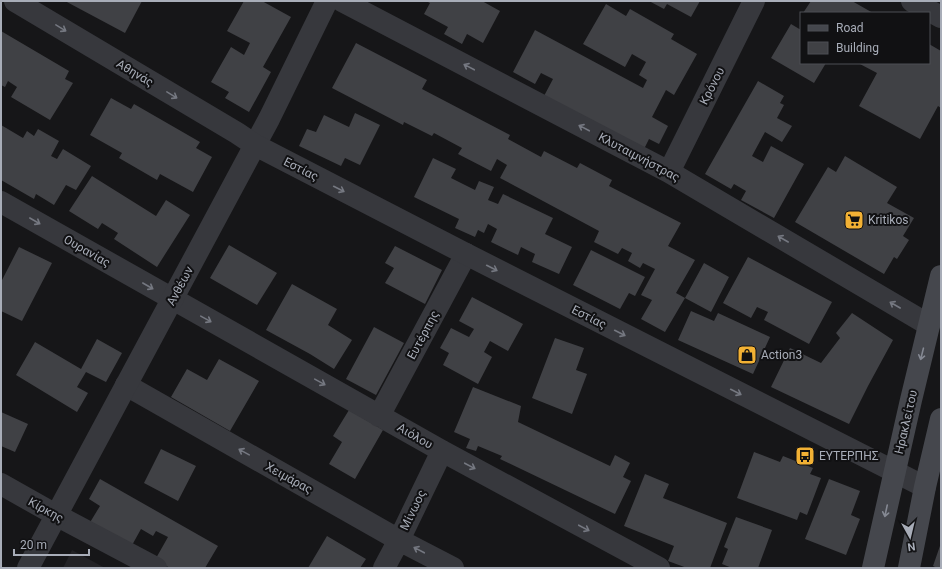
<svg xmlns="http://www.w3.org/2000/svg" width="942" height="569" font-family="Roboto,sans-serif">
	<rect width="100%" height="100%" fill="#161618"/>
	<path fill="#222225" d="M72,550l33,18h-42z"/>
	<path fill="#404145" d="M65,1h77l-17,32z
		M244,1h18l29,16 -28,50 8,5 -22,40 -24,-14 4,-6 -18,-10 20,-35 13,8 6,-12 -23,-12z
		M426,1h56l18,10 -17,32 -16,-9 -5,10 -18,-10 4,-7 -24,-13 6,-11z
		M649,1h51l-9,16 -24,-13 -3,5z
		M811,1h41l21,12h-70z
		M606,4l20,12 4,-7 44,25 -3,5 26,15 -23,41 -8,-5 -14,27 16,9 -9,18 -10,-5 -5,10 -100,-53 9,-17 -12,-6 -6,11 -22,-12 22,-42 108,58 4,-8 -8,-5 7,-13 -14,-8 -7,13 -42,-23z
		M791,24l10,6v33h25l-12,20 -43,-25z
		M1,31l68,40 -4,8 8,4 -23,37 -39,-23 6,-10 -9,-6 -3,6 -4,-2z
		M356,43l71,37 -5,9 88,46 -2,4 33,18 3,-6 33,17 3,-5 32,17 -3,6 72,37 -13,23 27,14 -19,33 9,5 -20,34 -24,-13 11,-19 -11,-5 14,-26 -12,-6 -3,5 -12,-7 4,-8 -10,-5 -4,6 -24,-12 5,-11 -99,-53 7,-13 -10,-6 -6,12 -33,-17 4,-6 -28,-15 -2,3 -28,-14 -1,3 -71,-37z
		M929,44l12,7v57l-3,-2 -18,33 -61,-33 18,-33 -19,-10h71z
		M758,81l26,15 -4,7 4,2 -7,13 15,8 -10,16 -17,-10 -13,24 11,6 8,-16 33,18 -30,54 -33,-18 5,-9 -12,-7 -3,5 -26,-15z
		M111,98l20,11 3,-5 66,38 -4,6 16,9 -19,35 -33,-18 -3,6 -38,-22 3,-5 -32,-18z
		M355,113l25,12 -20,40 -15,-7 -4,8 -42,-20 8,-17 9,3 8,-17 25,12z
		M1,125l22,13 4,-7 7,5 4,-7 21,12 -8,15 6,3 6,-10 28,17 -15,24 -10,-5 -12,20 -18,-11 -2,5 -33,-19z
		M845,156l52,31 -10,16 27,15 -11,18 6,4 -12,19 -3,-2 -10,17 -89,-52 33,-55 8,5z
		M433,158l23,11 -5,9 24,12 4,-9 15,6 -6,13 10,4 5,-10 50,24 -8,16 27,13 -13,27 -27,-12 3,-8 -14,-7 -3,8 -27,-13 6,-13 -9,-5 -4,9 -6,-3 -3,7 -20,-9 4,-9 -45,-22z
		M92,176l64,40 10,-16 24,15 -33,52 -43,-28 4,-6 -16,-10 -4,6 -29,-18z
		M229,245l48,28 -20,32 -47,-27z
		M395,246l47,24 -17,34 -40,-21 9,-15 -9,-5z
		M19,247l33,16 -30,58 -21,-10v-29z
		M591,250l54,27 -10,19 -6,-3 -9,16 -47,-24z
		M748,257l84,45 -23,42 -45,-24 4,-8 -11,-5 -6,11 -28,-15z
		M704,263l25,14 -18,35 -26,-14z
		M292,284l45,25 -9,16 24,15 -18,29 -24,-15 -44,-24z
		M472,297l51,27 -15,27 -18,-10 -6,11 8,5 -14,27 -35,-19 6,-12 -9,-5 11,-20 18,9 5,-8 -15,-8z
		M691,311l23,10 4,-8 52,24 -17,37 -75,-34z
		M852,313l41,27 -25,46 -19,38 -78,-37 19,-39 31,15 19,-25 -4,-5z
		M374,327l30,16 -28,52 -30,-16z
		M555,338l29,10 -8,22 11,4 -15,40 -40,-16z
		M97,339l25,14 -16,29 -20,-10 -9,15 11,6 -11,19 -61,-37 19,-33 46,27z
		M219,359l40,22 -29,50 -59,-34 16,-28 20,11z
		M473,387l48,19 -3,16 92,44 5,-11 15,8 -7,14 8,4 -16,33 -115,-55 2,-3 -24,-10 -2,5 -10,-3 4,-9 -16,-7z
		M349,410l34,20 -28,49 -26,-15 13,-22 -9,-6z
		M1,412l27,12 -13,28 -14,-6z
		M161,449l35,17 -18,35 -34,-18z
		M754,452l26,10 3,-6 30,12 -3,6 11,4 -14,37 -7,-3 -3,8 -60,-22z
		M645,474l24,10 -6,14 64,25 -17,45h-23l-19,-7 6,-15 -50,-20z
		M100,479l118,67 -13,22h-35l-15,-8 13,-23 -12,-6 -3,5 -12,-7 -10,18 -42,-23 11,-18 -11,-7z
		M829,479l31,12 -9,24 9,4 -14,36 -41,-16z
		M736,517l36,13 -14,38h-26l-10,-4 6,-15 -4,-2z
		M327,536l39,23 -6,9h-52z
		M941,543v25h-4l-4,-2z"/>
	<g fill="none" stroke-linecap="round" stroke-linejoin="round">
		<path stroke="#37383d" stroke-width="22" d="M342,1l327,171 260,153
			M912,1l29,16
			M255,145l14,-26 58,-118
			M669,172l85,-171
			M1,202l441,249 217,117
			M126,385l273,155 54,28
			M379,416l87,-162
			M1,484l55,31 100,53
			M384,568l15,-28 43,-89"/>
		<path stroke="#37383d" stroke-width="22" d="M15,1l222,132 18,12 211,109 459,233
			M28,568l227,-423"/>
		<path stroke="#45474d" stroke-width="22" d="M873,568l38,-168 30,-124
			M909,568l16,-81 16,-68"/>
	</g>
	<defs><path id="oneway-shaft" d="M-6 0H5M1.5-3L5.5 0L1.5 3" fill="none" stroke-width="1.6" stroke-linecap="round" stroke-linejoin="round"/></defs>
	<g stroke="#757881">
		<use href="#oneway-shaft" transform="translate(61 28) rotate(31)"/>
		<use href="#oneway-shaft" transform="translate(469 67) rotate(-152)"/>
		<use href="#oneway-shaft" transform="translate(172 95) rotate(31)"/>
		<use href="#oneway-shaft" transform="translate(584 128) rotate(-152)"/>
		<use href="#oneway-shaft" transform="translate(339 189) rotate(27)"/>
		<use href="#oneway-shaft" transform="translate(35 221) rotate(30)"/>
		<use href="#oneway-shaft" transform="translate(783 239) rotate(-150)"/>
		<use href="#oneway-shaft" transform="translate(492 268) rotate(27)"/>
		<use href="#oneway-shaft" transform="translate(148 286) rotate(30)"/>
		<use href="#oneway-shaft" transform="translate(895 305) rotate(-150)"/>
		<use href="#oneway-shaft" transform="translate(206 319) rotate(29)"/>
		<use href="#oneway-shaft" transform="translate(620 333) rotate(27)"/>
		<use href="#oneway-shaft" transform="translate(320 382) rotate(29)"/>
		<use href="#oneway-shaft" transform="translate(736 392) rotate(27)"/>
		<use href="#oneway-shaft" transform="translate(244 452) rotate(-151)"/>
		<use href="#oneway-shaft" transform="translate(470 466) rotate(28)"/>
		<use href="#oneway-shaft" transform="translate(584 528) rotate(28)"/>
		<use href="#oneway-shaft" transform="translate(419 550) rotate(-152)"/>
	</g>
	<g stroke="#858993">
		<use href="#oneway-shaft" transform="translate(922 354) rotate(104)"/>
		<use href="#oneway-shaft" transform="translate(886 511) rotate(102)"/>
	</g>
	<defs>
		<symbol id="supermarket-square" viewBox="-11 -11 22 22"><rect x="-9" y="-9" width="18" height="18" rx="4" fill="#f2b134" stroke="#111113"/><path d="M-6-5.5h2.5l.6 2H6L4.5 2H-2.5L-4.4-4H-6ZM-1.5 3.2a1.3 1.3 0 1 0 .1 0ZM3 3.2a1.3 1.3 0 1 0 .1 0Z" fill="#111"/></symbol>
		<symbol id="shop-square" viewBox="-11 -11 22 22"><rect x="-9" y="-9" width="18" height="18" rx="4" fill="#f2b134" stroke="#111113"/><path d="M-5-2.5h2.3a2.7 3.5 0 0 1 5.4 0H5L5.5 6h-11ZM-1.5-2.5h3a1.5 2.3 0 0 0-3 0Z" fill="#111"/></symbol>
		<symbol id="bus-square" viewBox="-11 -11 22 22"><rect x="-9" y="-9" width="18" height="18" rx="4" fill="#f2b134" stroke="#111113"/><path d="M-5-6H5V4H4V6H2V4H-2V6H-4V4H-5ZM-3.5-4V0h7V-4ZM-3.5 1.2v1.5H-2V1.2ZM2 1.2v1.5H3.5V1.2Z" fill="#111"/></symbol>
	</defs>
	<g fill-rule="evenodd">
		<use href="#supermarket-square" x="843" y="209" width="22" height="22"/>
		<use href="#shop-square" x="736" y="344" width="22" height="22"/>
		<use href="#bus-square" x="794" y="445" width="22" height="22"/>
	</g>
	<g text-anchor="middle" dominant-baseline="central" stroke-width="4" stroke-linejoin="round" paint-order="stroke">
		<g font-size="12" fill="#a8adb8" stroke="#111113">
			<text transform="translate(135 73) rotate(31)">Αθηνάς</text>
			<text transform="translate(712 86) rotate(-63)">Κρόνου</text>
			<text transform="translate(639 157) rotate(28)">Κλυταιμνήστρας</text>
			<text transform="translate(301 169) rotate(27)">Εστίας</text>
			<text transform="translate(87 251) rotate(30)">Ουρανίας</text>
			<text transform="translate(180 286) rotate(-62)">Ανθέων</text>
			<text transform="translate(589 317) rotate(27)">Εστίας</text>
			<text transform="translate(423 335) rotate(-62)">Ευτέρπης</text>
			<text transform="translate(906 422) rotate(-77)">Ηρακλείτου</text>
			<text transform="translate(415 436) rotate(30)">Αιόλου</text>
			<text transform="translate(289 478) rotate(29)">Χειμάρας</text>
			<text transform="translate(46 510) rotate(29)">Κίρκης</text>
			<text transform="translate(413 510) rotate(-64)">Μίνωος</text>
		</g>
		<g font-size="12" fill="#a8adb8" stroke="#111113" text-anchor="start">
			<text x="868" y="220">Kritikos</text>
			<text x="761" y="355">Action3</text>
			<text x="819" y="456">ΕΥΤΕΡΠΗΣ</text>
		</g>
	</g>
	<rect width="942" height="569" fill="none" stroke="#a8adb8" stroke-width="4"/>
	<rect x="800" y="12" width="130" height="52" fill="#111113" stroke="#4d4f55"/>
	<rect x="808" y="25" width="20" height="6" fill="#45474d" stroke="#4d4f55"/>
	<text x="836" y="32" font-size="12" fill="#a8adb8">Road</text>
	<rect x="808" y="42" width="20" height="12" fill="#404145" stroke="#4d4f55"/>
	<text x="836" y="52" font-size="12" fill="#a8adb8">Building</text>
	<g transform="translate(910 537) rotate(172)" stroke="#111113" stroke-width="3" paint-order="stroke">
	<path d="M0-3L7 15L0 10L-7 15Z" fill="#a8adb8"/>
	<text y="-6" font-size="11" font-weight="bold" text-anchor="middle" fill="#a8adb8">N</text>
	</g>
	<path d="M14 549v6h75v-6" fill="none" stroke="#a8adb8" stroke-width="2"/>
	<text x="20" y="549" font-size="12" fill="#a8adb8" stroke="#111113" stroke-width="3" paint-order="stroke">20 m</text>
</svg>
